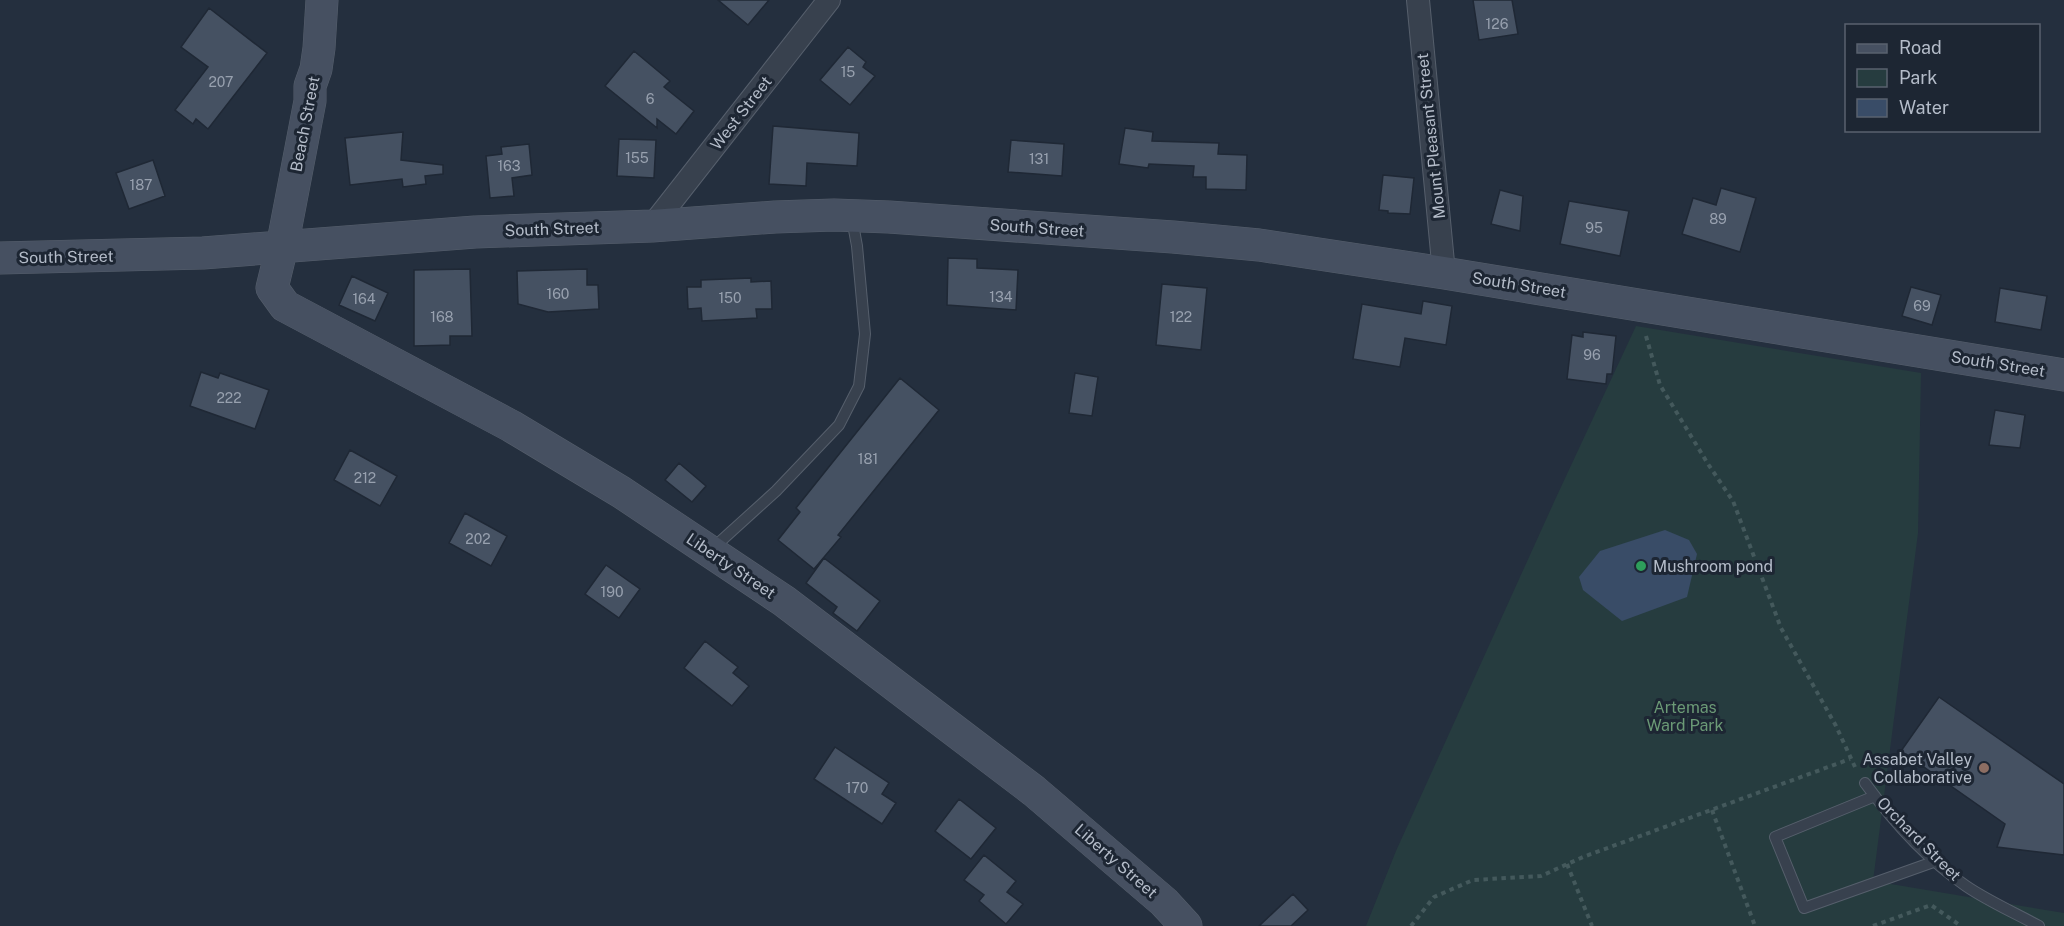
<svg xmlns="http://www.w3.org/2000/svg" width="2064" height="926" font-family="'Public Sans',sans-serif">
	<rect width="100%" height="100%" fill="#242f3e"/>
	<path fill="#263c3f" d="M1636,326l285,47 -3,160 -45,348 191,32v13h-698l30,-75 158,-349z"/>
	<path fill="#394c67" d="M1665,530l24,10 8,14 -10,43 -65,24 -39,-31 -4,-13 21,-26z"/>
	<path fill="#455162" stroke="#1f2835" stroke-width="1.5" d="M718,0h51l-21,25z
		M1473,0h39l6,34 -39,6z
		M209,8l58,45 -59,76 -12,-10 -3,5 -18,-14 33,-43 -27,-20z
		M848,47l18,15 -3,5 12,9 -25,29 -30,-25z
		M634,51l36,30 -6,6 30,24 -18,23 -19,-15v9l-52,-42z
		M773,126l86,7 -2,33 -50,-3 -1,23 -37,-2z
		M1125,128l28,4 -1,9 67,2 -1,11 29,1 -1,35 -40,-1v-12h-13l1,-11 -45,-2 -1,4 -29,-4z
		M403,132l-2,28 42,5v9l-18,2 1,8 -23,3 -1,-8 -52,6 -5,-47z
		M619,139l37,1 -2,38 -37,-2z
		M1011,140l53,4 -2,32 -54,-4z
		M529,144l3,31 -20,3 2,18 -24,2 -4,-42 16,-2 -1,-7z
		M153,160l12,36 -36,13 -13,-36z
		M1383,175l31,3 -4,36 -22,-1v-2l-9,-1z
		M1721,188l35,10 -16,54 -58,-18 11,-36 23,7z
		M1500,190l23,6 -3,35 -29,-7z
		M1569,201l60,10 -9,45 -60,-12z
		M948,258l29,1v9l41,2 -2,40 -69,-5z
		M470,269l2,67h-22v9l-36,1v-76z
		M587,269v16h11l1,24 -51,3 -30,-8 -1,-33z
		M352,276l36,17 -13,28 -36,-16z
		M751,278v4l20,-1 1,28h-16l1,9 -55,3 -1,-13 -13,1 -1,-22h14v-7z
		M1162,284l45,4 -6,62 -45,-5z
		M1911,287l30,8 -9,30 -30,-9z
		M2000,288l47,8 -6,34 -46,-8z
		M1423,301l29,5 -6,39 -41,-7 -5,29 -47,-8 9,-55 59,10z
		M1583,332l33,4 -4,38h-5l-1,10 -39,-5 5,-44 11,2z
		M201,372l17,6 2,-5 49,17 -14,39 -65,-23z
		M1075,373l23,4 -6,39 -23,-3z
		M900,378l39,32 -101,125 3,2 -27,32 -36,-29 22,-28 -4,-4z
		M1995,410l30,5 -5,33 -31,-3z
		M350,450l47,26 -17,30 -46,-26z
		M679,463l27,23 -14,16 -27,-22z
		M465,513l42,23 -16,30 -42,-23z
		M824,558l56,43 -23,30 -24,-18 4,-6 -31,-24z
		M606,565l34,24 -21,29 -34,-24z
		M705,641l33,26 -5,6 16,13 -17,20 -48,-38z
		M1939,697l125,87v71l-67,-8 8,-23 -104,-73z
		M835,747l54,36 -7,11 14,9 -14,21 -68,-45z
		M959,799l37,29 -25,31 -36,-28z
		M984,855l32,26 -9,11 16,12 -17,20 -27,-23 5,-6 -20,-15z
		M1293,894l15,16 -17,16h-32z"/>
	<g fill="none" stroke-linecap="round" stroke-linejoin="round">
		<defs>
			<path id="lane" d="M712,549l64,-58 63,-66 20,-39 6,-52 -8,-88 -5,-27
				M1865,783c27,37 63,77 101,103 22,15 49,27 73,40
				M1875,796l-100,41 29,71 132,-47"/>
			<path id="street" d="M1418,0l26,273
				M652,226l177,-226"/>
			<path id="secondary" d="M322,0l-3,48 -3,21 -6,17v15l-28,146 -10,41 13,18 226,120 110,66 163,109 250,190 130,111 22,24
				M0,258l203,-5 272,-21 177,-6 123,-9 59,-2 55,2 284,20 86,8 185,28 620,102"/>
		</defs>
		<use href="#lane" stroke="#565f6c" stroke-width="12"/>
		<use href="#street" stroke="#565f6c" stroke-width="24"/>
		<use href="#secondary" stroke="#565f6c" stroke-width="33"/>
		<path stroke="#44595c" stroke-width="4" stroke-dasharray="4.5 4.5" stroke-linecap="butt" d="M1646,336l14,49 48,79 25,37 48,127 55,98 19,41
			M1712,810l43,116
			M1567,864l25,62
			M1411,926l23,-29 39,-17 68,-4 42,-19 267,-98
			M1873,926l58,-21 30,21"/>
		<use href="#lane" stroke="#38414e" stroke-width="10"/>
		<use href="#street" stroke="#38414e" stroke-width="22"/>
		<use href="#secondary" stroke="#465061" stroke-width="32"/>
	</g>
	<circle fill="#2e9e5b" stroke="#1d2633" stroke-width="2" cx="1641" cy="566" r="6"/>
	<circle fill="#8d6e63" stroke="#1d2633" stroke-width="2" cx="1984" cy="768" r="6"/>
	<g text-anchor="middle" dominant-baseline="central" stroke-width="6" stroke-linejoin="round" paint-order="stroke">
		<g font-size="14" fill="#98a1af">
			<text x="1497" y="24">126</text>
			<text x="848" y="72">15</text>
			<text x="221" y="82">207</text>
			<text x="650" y="99">6</text>
			<text x="637" y="158">155</text>
			<text x="1039" y="159">131</text>
			<text x="509" y="166">163</text>
			<text x="141" y="185">187</text>
			<text x="1718" y="219">89</text>
			<text x="1594" y="228">95</text>
			<text x="558" y="294">160</text>
			<text x="1001" y="297">134</text>
			<text x="730" y="298">150</text>
			<text x="364" y="299">164</text>
			<text x="1922" y="306">69</text>
			<text x="442" y="317">168</text>
			<text x="1181" y="317">122</text>
			<text x="1592" y="355">96</text>
			<text x="229" y="398">222</text>
			<text x="868" y="459">181</text>
			<text x="365" y="478">212</text>
			<text x="478" y="539">202</text>
			<text x="612" y="592">190</text>
			<text x="857" y="788">170</text>
		</g>
		<g font-size="16" fill="#b4bcc9" stroke="#1d2633">
			<text transform="translate(741 113) rotate(-52)">West Street</text>
			<text transform="translate(305 124) rotate(-79)">Beach Street</text>
			<text transform="translate(1431 136) rotate(-96)">Mount Pleasant Street</text>
			<text transform="translate(1037 228) rotate(4)">South Street</text>
			<text transform="translate(552 229) rotate(-2)">South Street</text>
			<text transform="translate(66 257) rotate(-1)">South Street</text>
			<text transform="translate(1519 285) rotate(9)">South Street</text>
			<text transform="translate(1998 364) rotate(9)">South Street</text>
			<text transform="translate(731 566) rotate(34)">Liberty Street</text>
			<text transform="translate(1919 839) rotate(45)">Orchard Street</text>
			<text transform="translate(1116 861) rotate(41)">Liberty Street</text>
		</g>
		<g font-size="16" fill="#b4bcc9" stroke="#1d2633" text-anchor="start">
			<text x="1653" y="566">Mushroom pond</text>
			<text x="1972" y="759" text-anchor="end">Assabet Valley<tspan x="1972" dy="18">Collaborative</tspan></text>
		</g>
		<g font-size="16" fill="#6b9a76" stroke="#1d2633">
			<text x="1685" y="707">Artemas<tspan x="1685" dy="18">Ward Park</tspan></text>
		</g>
	</g>
	<rect x="1845" y="24" width="195" height="108" fill="#1d2633" stroke="#59626f" stroke-width="1.5"/>
	<rect x="1857" y="44" width="30" height="9" fill="#465061" stroke="#59626f" stroke-width="1.5"/>
	<text x="1899" y="54" font-size="18" fill="#b4bcc9">Road</text>
	<rect x="1857" y="69" width="30" height="18" fill="#263c3f" stroke="#59626f" stroke-width="1.5"/>
	<text x="1899" y="84" font-size="18" fill="#b4bcc9">Park</text>
	<rect x="1857" y="99" width="30" height="18" fill="#394c67" stroke="#59626f" stroke-width="1.5"/>
	<text x="1899" y="114" font-size="18" fill="#b4bcc9">Water</text>
</svg>
